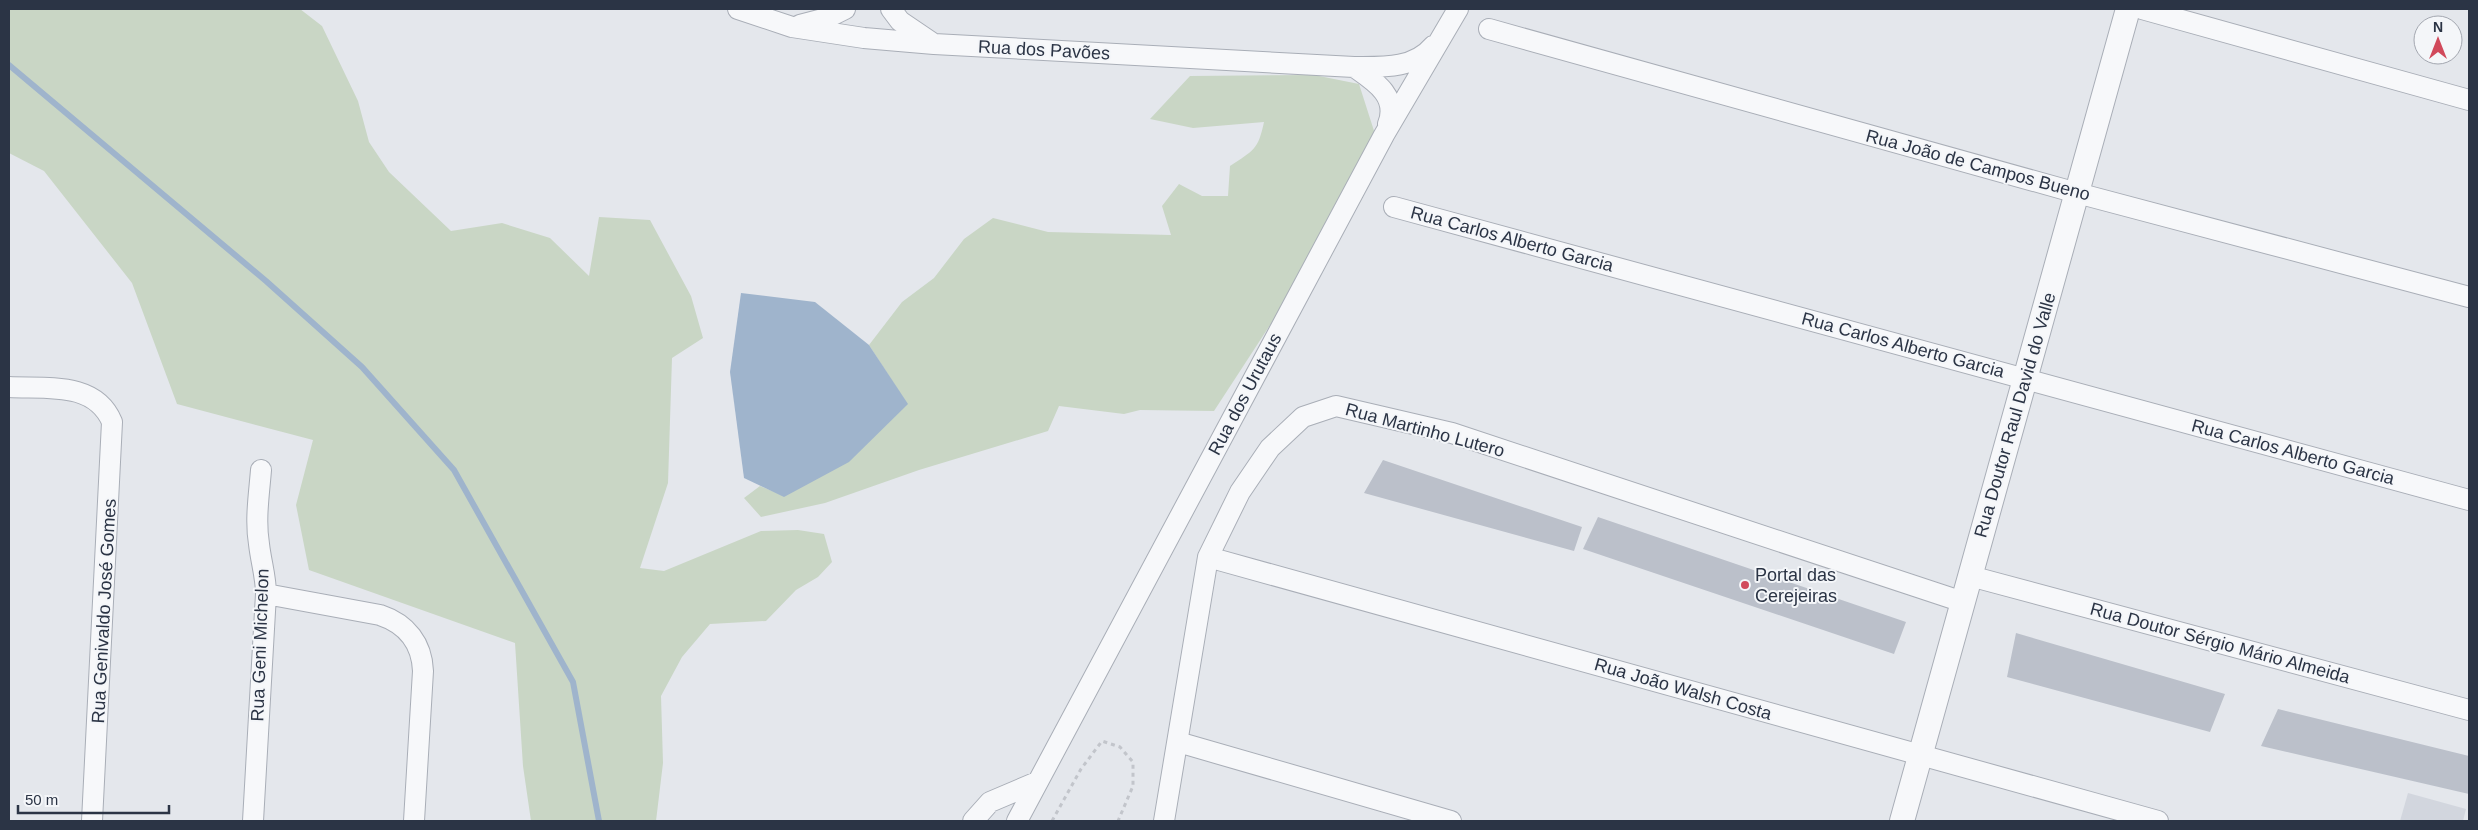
<svg xmlns="http://www.w3.org/2000/svg" width="2478" height="830" font-family="Helvetica,sans-serif">
	<rect width="100%" height="100%" fill="#e4e7ec"/>
	<path fill="#d2d6de" d="M2408,793l58,16 -3,12h-63z"/>
	<path fill="#c9d6c5" d="M9,9h291l22,17 36,75 11,41 20,30 62,59 51,-8 48,15 39,38 10,-59 51,3 41,76 12,42 -31,20 -4,125 -28,85 24,3 97,-40 37,-1 26,4 8,28 -14,15 -22,13 -30,31 -56,3 -28,33 -21,39 2,67 -7,58h-125l-8,-55 -8,-123 -206,-73 -13,-65 17,-65 -136,-36 -45,-121 -88,-112 -35,-18z
		M1314,75l45,9 16,50 -43,76 -49,95 -69,106 -74,-1 -16,4 -65,-8 -11,25 -129,39 -94,33 -64,14 -17,-19 16,-12 24,10 123,-92 -38,-59 33,-43 32,-24 30,-39 29,-21 55,14 123,3 -9,-29 17,-22 23,12h26l2,-30c24,-16 28,-16 34,-44l-71,6 -43,-9 40,-43z"/>
	<path fill="#9fb4cc" d="M741,293l74,9 54,43 39,59 -59,58 -65,35 -40,-19 -14,-106z"/>
	<g fill="none" stroke-linecap="round" stroke-linejoin="round">
		<path stroke="#9fb4cc" stroke-width="6" d="M9,65l257,216 96,86 92,103 119,212 26,139"/>
	</g>
	<path fill="#bbc0ca" d="M1383,460l199,67 -8,24 -210,-58z
		M1598,517l308,105 -12,32 -311,-105z
		M2016,633l209,61 -15,38 -203,-55z
		M2278,709l191,47v38l-208,-48z"/>
	<g fill="none" stroke-linecap="round" stroke-linejoin="round">
		<defs>
			<path id="minor" d="M738,9l54,18 72,11 70,6 420,23c20,14 45,29 34,57
				M891,9l9,12 31,21
				M2142,9l327,91
				M800,25l27,-7 18,-9
				M1489,29l588,164 392,104
				M1354,67c28,0 60,2 79,-21
				M1394,207l1075,293
				M9,387c37,2 86,-6 103,35l-20,399
				M1208,557l950,264
				M1970,576l499,134
				M266,594l114,21c27,9 42,29 43,56l-9,150
				M1178,742l273,79
				M253,821l13,-227c0,-17 -5,-32 -7,-50 -4,-24 0,-49 2,-74
				M973,821l17,-19 47,-20
				M1017,821l367,-686 74,-126
				M1164,821l44,-264 32,-65 30,-44 33,-31 33,-11 116,27 511,169"/>
			<path id="tertiary" d="M1902,821l226,-812"/>
		</defs>
		<use href="#minor" stroke="#a9aeb7" stroke-width="22"/>
		<use href="#tertiary" stroke="#a9aeb7" stroke-width="26"/>
		<path stroke="#c2c5cb" stroke-width="3" stroke-dasharray="4 4" stroke-linecap="butt" d="M1052,821l29,-52 21,-28 18,6 13,15v24l-15,35"/>
		<use href="#minor" stroke="#f7f8fa" stroke-width="20"/>
		<use href="#tertiary" stroke="#f7f8fa" stroke-width="24"/>
	</g>
	<circle fill="#d1495b" stroke="#f4f6f9" stroke-width="2" cx="1745" cy="585" r="5"/>
	<g text-anchor="middle" dominant-baseline="central" stroke-width="4" stroke-linejoin="round" paint-order="stroke">
		<g font-size="18" fill="#2b3445" stroke="#f4f6f9">
			<text transform="translate(1044 50) rotate(3)">Rua dos Pavões</text>
			<text transform="translate(1978 165) rotate(15)">Rua João de Campos Bueno</text>
			<text transform="translate(1512 239) rotate(15)">Rua Carlos Alberto Garcia</text>
			<text transform="translate(1903 345) rotate(15)">Rua Carlos Alberto Garcia</text>
			<text transform="translate(1245 394) rotate(-62)">Rua dos Urutaus</text>
			<text transform="translate(2015 415) rotate(-74)">Rua Doutor Raul David do Valle</text>
			<text transform="translate(1425 430) rotate(15)">Rua Martinho Lutero</text>
			<text transform="translate(2293 452) rotate(15)">Rua Carlos Alberto Garcia</text>
			<text transform="translate(104 611) rotate(-87)">Rua Genivaldo José Gomes</text>
			<text transform="translate(2220 643) rotate(15)">Rua Doutor Sérgio Mário Almeida</text>
			<text transform="translate(260 645) rotate(-88)">Rua Geni Michelon</text>
			<text transform="translate(1683 689) rotate(16)">Rua João Walsh Costa</text>
		</g>
		<g font-size="18" fill="#2b3445" stroke="#f4f6f9" text-anchor="start">
			<text x="1755" y="575">Portal das<tspan x="1755" dy="21">Cerejeiras</tspan></text>
		</g>
	</g>
	<rect width="2478" height="830" fill="none" stroke="#2b3445" stroke-width="20"/>
	<g transform="translate(2438 40)"><circle r="24" fill="#f4f6f9" stroke="#a4a8b1"/>
	<path d="M0-4L9 19L0 12L-9 19Z" fill="#d1495b"/>
	<text y="-8" font-size="14" font-weight="bold" text-anchor="middle" fill="#2b3445">N</text>
	</g>
	<path d="M18 805v8h151v-8" fill="none" stroke="#2b3445" stroke-width="2.5"/>
	<text x="25" y="805" font-size="15" fill="#2b3445" stroke="#f4f6f9" stroke-width="4" paint-order="stroke">50 m</text>
</svg>
